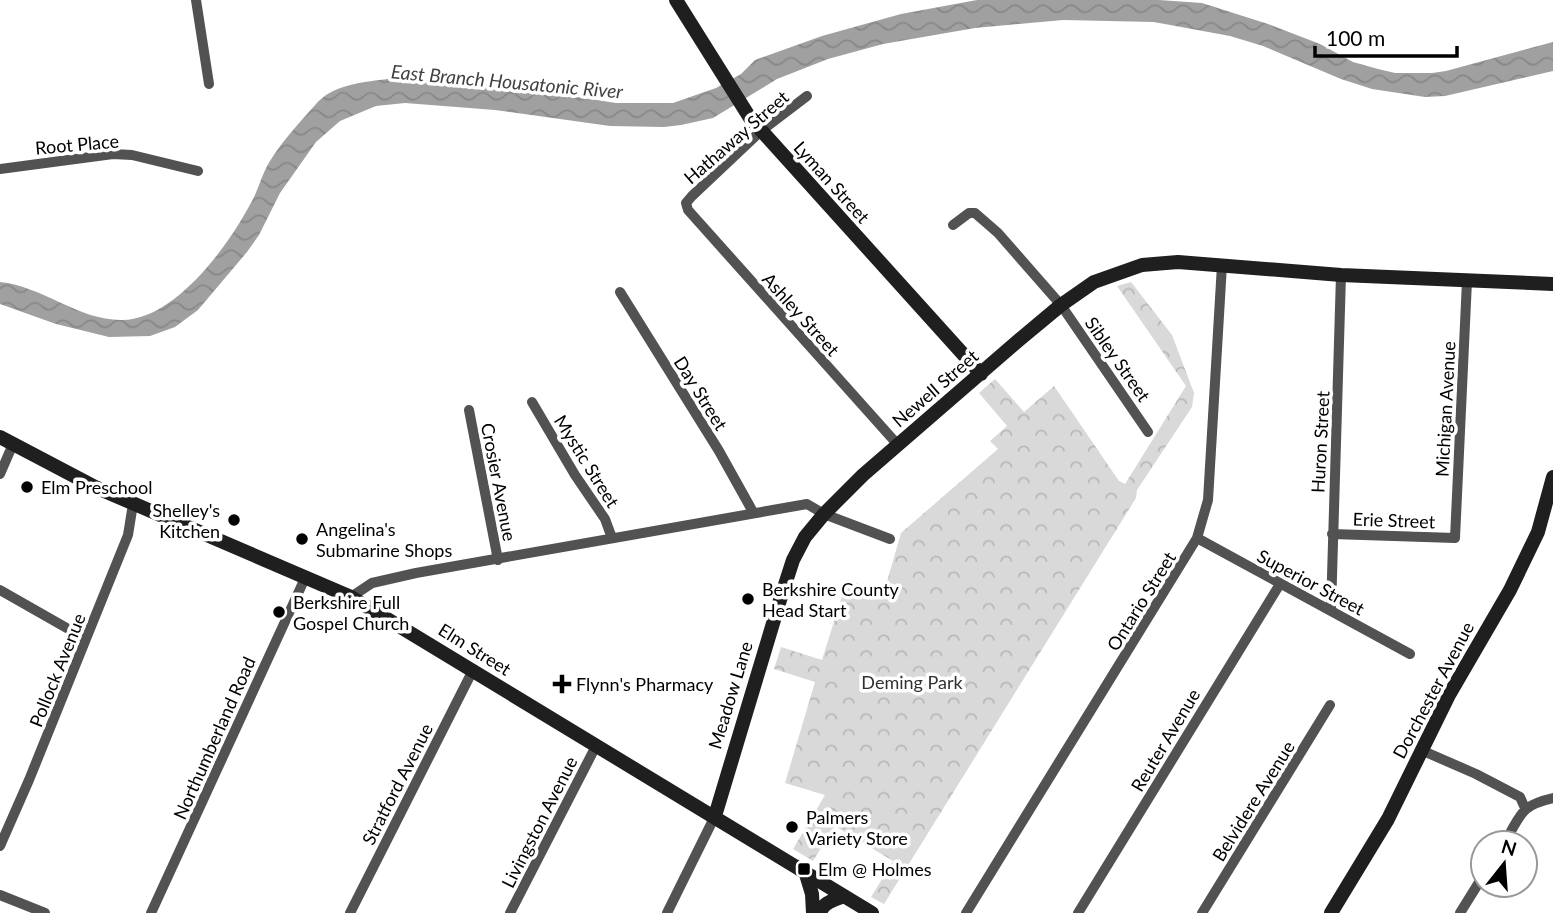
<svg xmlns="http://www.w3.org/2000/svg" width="1553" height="913" font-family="Lato,sans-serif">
	<defs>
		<pattern id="park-crowns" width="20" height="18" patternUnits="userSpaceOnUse" patternTransform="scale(1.75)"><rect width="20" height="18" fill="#d9d9d9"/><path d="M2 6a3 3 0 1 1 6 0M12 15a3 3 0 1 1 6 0" fill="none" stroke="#b8b8b8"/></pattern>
		<pattern id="water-waves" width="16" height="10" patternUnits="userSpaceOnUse" patternTransform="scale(1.75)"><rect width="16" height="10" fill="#a0a0a0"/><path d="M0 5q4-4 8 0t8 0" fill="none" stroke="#888"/></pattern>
	</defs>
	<rect width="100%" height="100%" fill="#fff"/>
	<path fill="url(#park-crowns)" d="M1131,282l41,53 22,58 -2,14 -55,83 -1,8 -252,406 -13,-7 22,-36 -58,-35 -22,35 -20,-12 32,-54 -40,-12 30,-101 -41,-13 7,-22 41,13 25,-80 37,12 17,-59 97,-84 -8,-8 17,-15 -28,-33 16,-14 29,33 30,-26 65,95 6,3 61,-98 -69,-100z"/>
	<path fill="url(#water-waves)" d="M977,0h182l43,3 66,21 52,20 33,18 25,7 17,4h37l14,-2 107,-29v29l-108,25 -20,1 -53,-8 -31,-10 -78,-33 -33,-10 -76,-14 -91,-2 -88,8 -92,16 -55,15 -51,20 -64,39 -32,7 -17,2 -54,-1 -115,-16 -90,-7 -29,3 -36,15 -24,21 -36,51 -21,42 -12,17 -49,58 -23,17 -25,9 -41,1 -53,-13 -56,-20v-22c42,4 78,38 121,38 55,1 112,-80 134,-125 5,-11 8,-23 15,-34 13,-21 30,-39 46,-57 16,-18 41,-21 63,-24 7,-1 16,-1 21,-4 4,-2 5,-4 7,-8l9,1 1,9 21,4 64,3 114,18h57l43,-15 25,-14 14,-14 67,-24 79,-22z"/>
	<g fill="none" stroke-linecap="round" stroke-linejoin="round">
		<path stroke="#525252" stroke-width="10" d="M196,0l13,84
			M807,96l-46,35 -69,65 -6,7 2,7 210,235
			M0,169l113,-15 19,1 66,16
			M953,225l16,-12h6l23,20 63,72 87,127
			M620,292l99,159 34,61
			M532,402l43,73 30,44 7,19
			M469,410l29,150
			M0,474l13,-30
			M1332,534l123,4 12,-257
			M1197,538l213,116
			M0,590l86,49
			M351,597l21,-14 44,-10 391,-69 17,10 66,25
			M1331,610l10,-335
			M1421,750l55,24 44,23 5,11
			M1504,843c18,-28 14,-37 49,-45
			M0,846l29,-66 99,-245 5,-31
			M0,895l45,18
			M151,913l155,-337
			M350,913l123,-243
			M510,913l86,-167
			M667,913l48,-97
			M966,913l231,-375 11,-38 14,-235
			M1078,913l202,-329
			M1202,913l128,-208
			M1460,913l23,-37"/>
		<path stroke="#1f1f1f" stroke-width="14" d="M676,0l74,118 231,256
			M0,437l95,50 256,110 521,316
			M715,816l65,-216 13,-40 12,-23 19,-23 39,-39 156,-135 42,-35 33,-23 48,-17 36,-3 163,13 212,9
			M805,871l7,23 1,19
			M820,913c3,-11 15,-13 24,-17
			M1331,913l57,-94 61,-124 61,-105 28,-58 15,-55"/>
	</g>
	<g fill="#000" stroke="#fff" stroke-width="2.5">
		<circle cx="27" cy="487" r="7"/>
		<circle cx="234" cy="520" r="7"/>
		<circle cx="302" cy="539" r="7"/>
		<circle cx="748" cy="599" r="7"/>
		<circle cx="279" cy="612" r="7"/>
		<path d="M558.5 673.5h7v7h7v7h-7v7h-7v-7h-7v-7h7z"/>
		<circle cx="792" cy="827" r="7"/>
		<rect x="797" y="862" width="14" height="14" rx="3.5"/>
	</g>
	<g text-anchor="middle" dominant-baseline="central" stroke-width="7" stroke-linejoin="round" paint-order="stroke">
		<g font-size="18" fill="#000" stroke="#fff">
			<text transform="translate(736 137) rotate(-41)">Hathaway Street</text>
			<text transform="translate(77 144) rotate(-5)">Root Place</text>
			<text transform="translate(832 182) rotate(48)">Lyman Street</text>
			<text transform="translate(801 314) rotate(48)">Ashley Street</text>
			<text transform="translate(1118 359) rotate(55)">Sibley Street</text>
			<text transform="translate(935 388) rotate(-41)">Newell Street</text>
			<text transform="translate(701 393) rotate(58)">Day Street</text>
			<text transform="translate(1445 409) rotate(-87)">Michigan Avenue</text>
			<text transform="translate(1320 442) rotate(-87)">Huron Street</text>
			<text transform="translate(587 461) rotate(58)">Mystic Street</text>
			<text transform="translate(499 482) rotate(79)">Crosier Avenue</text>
			<text transform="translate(1394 520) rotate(2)">Erie Street</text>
			<text transform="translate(1311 582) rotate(28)">Superior Street</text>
			<text transform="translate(1141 601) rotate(-58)">Ontario Street</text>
			<text transform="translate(475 649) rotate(32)">Elm Street</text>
			<text transform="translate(57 670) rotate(-68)">Pollock Avenue</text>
			<text transform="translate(1433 690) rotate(-62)">Dorchester Avenue</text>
			<text transform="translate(730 695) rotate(-73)">Meadow Lane</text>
			<text transform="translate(214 738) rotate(-66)">Northumberland Road</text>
			<text transform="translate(1165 740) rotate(-59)">Reuter Avenue</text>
			<text transform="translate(397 784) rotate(-63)">Stratford Avenue</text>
			<text transform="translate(1253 801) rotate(-58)">Belvidere Avenue</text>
			<text transform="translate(539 822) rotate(-63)">Livingston Avenue</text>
		</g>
		<g font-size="18" fill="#000" stroke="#fff" text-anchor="start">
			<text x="41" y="487">Elm Preschool</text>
			<text x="220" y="510" text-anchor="end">Shelley's<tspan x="220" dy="21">Kitchen</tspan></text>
			<text x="316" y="529">Angelina's<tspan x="316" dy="21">Submarine Shops</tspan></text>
			<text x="762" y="589">Berkshire County<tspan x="762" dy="21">Head Start</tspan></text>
			<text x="293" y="602">Berkshire Full<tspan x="293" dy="21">Gospel Church</tspan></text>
			<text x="576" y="684">Flynn's Pharmacy</text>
			<text x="806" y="817">Palmers<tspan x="806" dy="21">Variety Store</tspan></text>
			<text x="818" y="869">Elm @ Holmes</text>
		</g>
		<g font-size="18" fill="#303030" stroke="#fff">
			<text x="912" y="682">Deming Park</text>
		</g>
		<g font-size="19" font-style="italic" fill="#414141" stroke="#fff">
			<text transform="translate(507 81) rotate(5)">East Branch Housatonic River</text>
		</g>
	</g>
	<g transform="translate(1504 864) rotate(17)"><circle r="33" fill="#ffffff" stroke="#999999" stroke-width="2"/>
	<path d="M0-5L12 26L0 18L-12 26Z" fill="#000000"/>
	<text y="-10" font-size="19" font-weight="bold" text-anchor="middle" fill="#000000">N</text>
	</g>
	<path d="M1315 46v10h142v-10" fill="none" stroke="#000000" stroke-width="3.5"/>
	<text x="1326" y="46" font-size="21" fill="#000000" stroke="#ffffff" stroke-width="5" paint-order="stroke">100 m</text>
</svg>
